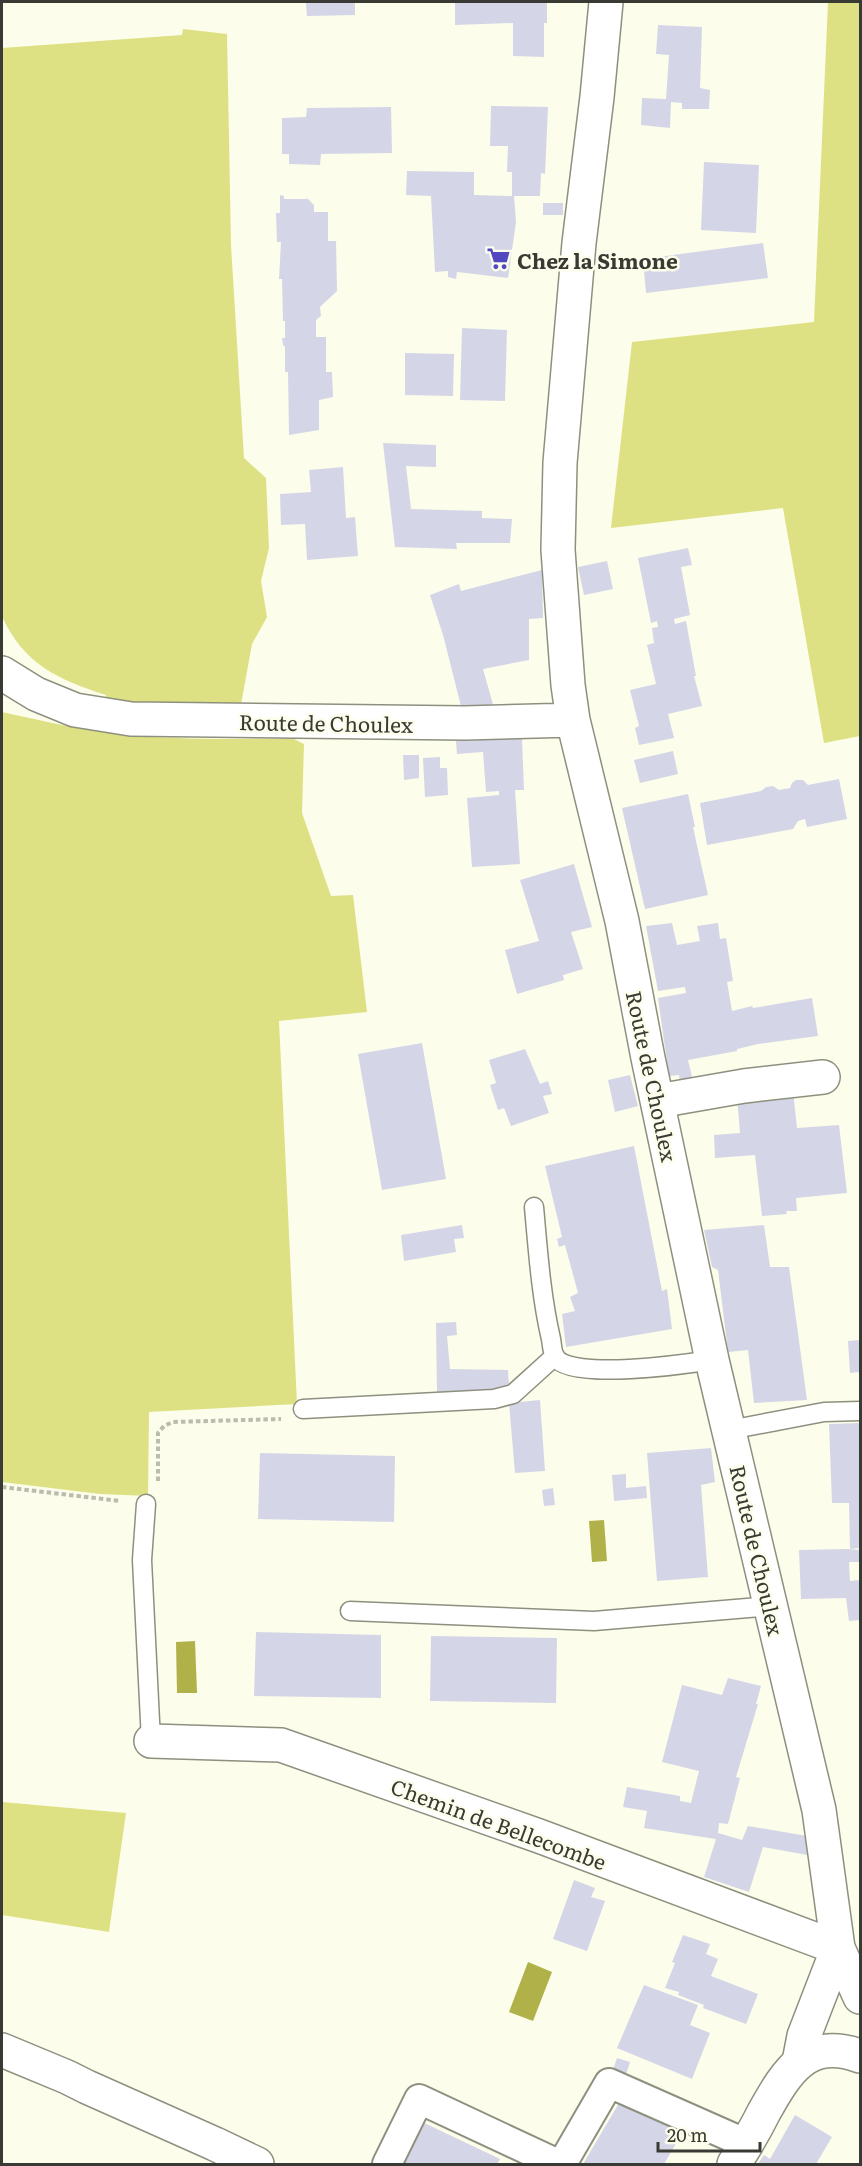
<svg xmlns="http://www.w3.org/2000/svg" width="862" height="2166" font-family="Literata,serif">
	<rect width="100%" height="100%" fill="#fcfdeb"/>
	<path fill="#dee183" d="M828,2h32v734l-36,7 -41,-235 -172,20 21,-186 182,-20z
		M183,29l44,5 4,211 13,213 22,20 3,70 -8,33 6,36 -15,27 -12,66 -135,-8 1,-7c-47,-15 -83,-31 -104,-79v-568l180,-13z
		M2,712c41,9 84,19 126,23 56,5 111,4 166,4l10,5 -2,69 29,83 22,-1 14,117 -88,9 18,383 -148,8 -1,84 -48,-2 -98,-12z
		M2,1802l124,11 -17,119 -107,-17z"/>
	<path fill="#b0b249" d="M604,1520l3,41 -15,1 -3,-41z
		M195,1641l2,52h-20l-1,-51z
		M528,1962l24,10 -19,49 -24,-9z"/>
	<path fill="#d4d6e7" d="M306,2h49v13l-48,1z
		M455,2h92v21h-3v34l-31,-1v-33l-58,2z
		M658,25l44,2 -2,61 10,2 -1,19h-27v-6l-11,-1 -1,26 -29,-3 1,-27 24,1 3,-44 -13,-1z
		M491,106l57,1 -3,67 -4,-1 -1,23h-26l2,26 -8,56 -51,-6 -1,7 -8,-2v-6l-13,1 -4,-76 -25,-1 1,-24 67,1v23l38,1v-24h-5l1,-26h-18z
		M391,107l1,46 -71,1 -1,11 -31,-1v-10h-7v-36l24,-1 1,-9z
		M704,162l55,3 -3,68 -55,-3z
		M280,195l4,1v3h24l6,6v7h14v29h8l1,50 -17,16 1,9 -5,4v17h10v35h6l1,25 -14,3v30l-30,5 -1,-63h-3v-25l-2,-2 -1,-7h3v-17h-2l-1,-42h-3l2,-37h-4l-1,-29h4z
		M543,203h20v12h-20z
		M763,243l5,35 -122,15 -3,-34z
		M462,328l45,2 -2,71 -45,-1z
		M405,353l49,1 -1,42 -48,-1z
		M383,443l53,2v22l-30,-1 5,43 71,2v7l30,1 -2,24h-54l1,6 -62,-2z
		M343,467l3,51 9,-1 3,39 -51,4 -2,-36 -24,1 -1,-31 31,-2 -2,-22z
		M688,548l4,17 -11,2 9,48 -16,4 1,5 11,-3 10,55h-2l8,30 -34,8 6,24 -35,7 -4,-17 4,-2 -9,-36 26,-6 -9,-39 7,-2 -2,-15 6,-1 -1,-6 -6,2 -13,-65z
		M607,561l6,28 -29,6 -6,-28z
		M542,570l1,48 -14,1v41l-46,9 11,39 -32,2 -19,-75 -13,-40 29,-11 2,7z
		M483,738h39l2,52h-9l5,74 -48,3 -5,-69 32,-3v-4l-13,1 -3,-40 -26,2 -1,-13 27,-1z
		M673,751l5,23 -38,9 -6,-23z
		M403,755h16v23l-15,2z
		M440,757v11h7l1,27 -23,2 -2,-39z
		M839,779l8,40 -40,8 -2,-8 -7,2 -5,8 -86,16 -7,-42 61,-12 5,-4 7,-1 6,4 11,-2 2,-5 4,-3h7l5,5z
		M688,794l7,33h-2l15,68 -63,14 -23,-101z
		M574,864l18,63 -21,5 12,37 -20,6 1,5 -47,14 -12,-44 34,-9 -19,-61z
		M672,923l5,22 23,-4 -3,-15 21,-3 2,16 6,-1 7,43 -6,1 5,29 20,-5 1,2 59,-10 6,38 -60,8 -21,5v2l-49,9 5,21 -13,3 -1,-9 -10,1 -11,-78 28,-5 -1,-6 -27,4 -12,-65z
		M422,1043l24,136 -64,11 -24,-136z
		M525,1049l15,35 8,-3 4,13 -9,2 6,17 -38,13 -7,-18 -6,2 -8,-25 6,-2 -7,-23z
		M630,1075l8,31 -23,6 -7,-32z
		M793,1091l4,37 42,-3 8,68 -51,5 1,13h-11l1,3 -25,2 -7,-61 -40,3 -1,-23 26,-2 -3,-37z
		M634,1146l28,145 5,-2 5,40 -106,18 -4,-33 13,-3 -5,-14 8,-4 -13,-48 -6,2 -2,-8 5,-2 -17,-71z
		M462,1225l2,13 -10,1 2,13 -52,9 -3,-26z
		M764,1225l6,42h19l18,133 -53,3 -6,-53 -20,2 -10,-82 -6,-3 -8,-37z
		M456,1322l1,13 -10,1 3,33 58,1 1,16 -13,4 -59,4 -1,-71z
		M860,1340v32l-10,1 -2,-32z
		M540,1400l5,71 -30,2 -6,-70z
		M860,1423v125l-10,1 -1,-46h-17l-3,-79z
		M711,1448l4,34 -14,3 7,92 -51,4 -10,-128z
		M260,1453l135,3 -1,66 -136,-3z
		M626,1474v14l20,-2 1,12 -33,3 -2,-26z
		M553,1488l2,17 -11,1 -2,-16z
		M848,1549l12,1v12h-11l1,19 10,-1v40l-11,1 -3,-23 -45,1 -2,-49z
		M256,1632l125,3v63l-127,-2z
		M431,1636l126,2 -1,65 -126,-2z
		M728,1678l33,8 -5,18h2l-22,73 4,1 -12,46 -9,-1 -1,10 24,7 6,-14 59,10v19l-44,-8 -14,45 -45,-15 12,-38 -72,-11 3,-17 -24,-4 4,-20 53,9v5l11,2 8,-32 -37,-9 20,-77 40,10z
		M574,1880l21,8 -4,9 14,4 -18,50 -34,-12z
		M683,1935l27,9 -4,10 12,5 -7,17 47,18 -12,30 -43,-16 1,-3 -26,-10 1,-3 -14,-4 10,-25 -3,-1z
		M644,1985l54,20 -8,20 20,8 -18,46 -75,-31z
		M617,2058l13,4 -5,16 -13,-5z
		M622,2098l65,27 -23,39h-81z
		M795,2115l37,22 -16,27h-58l6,-9 6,4z
		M418,2120l82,39 -3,5h-100z"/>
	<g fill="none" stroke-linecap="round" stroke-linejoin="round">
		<defs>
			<path id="service" d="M534,1207c4,44 7,89 17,132 1,5 1,13 4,18 15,24 131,7 157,3
				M303,1409l191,-10 19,-5 42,-38
				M729,1430l95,-18 36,-1
				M146,1504l-4,56 9,181
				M350,1611l244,10 177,-15"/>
			<path id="pedestrian" d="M387,2164l32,-65 139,65
				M562,2164l47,-81 138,61"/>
			<path id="minor" d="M606,2l-9,95 -18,146 -19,220 -2,87 10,135 5,35 49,201 26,137 64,302 107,450 19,138 22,49
				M2,673l34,21 39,16 56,9 334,4 108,-3
				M658,1101l86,-15 79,-9
				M151,1741l130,4 258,91 299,112
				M2,2050l65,27 20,10 128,57 42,20
				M799,2062l5,-26 34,-88"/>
			<path id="tertiary" d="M734,2164c11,-17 21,-34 30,-52 23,-41 43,-75 96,-56"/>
		</defs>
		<use href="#service" stroke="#8e907f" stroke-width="21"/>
		<use href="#pedestrian" stroke="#8e907f" stroke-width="32"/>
		<use href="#minor" stroke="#8e907f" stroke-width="36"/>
		<use href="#tertiary" stroke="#8e907f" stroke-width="36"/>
		<path stroke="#bbbcae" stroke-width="4" stroke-dasharray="4.5 3" stroke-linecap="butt" d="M158,1481v-48l6,-7 9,-4 108,-3
			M2,1487l118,14"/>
		<use href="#service" stroke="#fff" stroke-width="18"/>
		<use href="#pedestrian" stroke="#fff" stroke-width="28"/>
		<use href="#minor" stroke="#fff" stroke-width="33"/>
		<use href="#tertiary" stroke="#fff" stroke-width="33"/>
	</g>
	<defs>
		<symbol id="supermarket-bare" viewBox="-9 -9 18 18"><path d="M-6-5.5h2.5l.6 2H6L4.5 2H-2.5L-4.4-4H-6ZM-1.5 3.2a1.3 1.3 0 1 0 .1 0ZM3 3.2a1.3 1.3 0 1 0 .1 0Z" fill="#5248bf" stroke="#fcfdeb" stroke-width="2.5" paint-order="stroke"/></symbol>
	</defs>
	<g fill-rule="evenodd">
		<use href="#supermarket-bare" x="482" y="242" width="33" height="33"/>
	</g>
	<g text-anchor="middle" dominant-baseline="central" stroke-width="5" stroke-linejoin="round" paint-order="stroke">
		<g font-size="21" font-weight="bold" fill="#393a33" stroke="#fcfdeb" text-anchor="start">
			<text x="517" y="259">Chez la Simone</text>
		</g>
		<g font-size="21" fill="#393a33" stroke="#fcfdeb">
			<text transform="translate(326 722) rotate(1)">Route de Choulex</text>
			<text transform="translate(653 1076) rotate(78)">Route de Choulex</text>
			<text transform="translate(758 1550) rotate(77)">Route de Choulex</text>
			<text transform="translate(499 1823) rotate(20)">Chemin de Bellecombe</text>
		</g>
	</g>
	<rect width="862" height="2166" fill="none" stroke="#393a33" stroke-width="6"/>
	<path d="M658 2142v9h102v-9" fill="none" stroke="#393a33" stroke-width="3"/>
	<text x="667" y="2142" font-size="18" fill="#393a33" stroke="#fcfdeb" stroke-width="4.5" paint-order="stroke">20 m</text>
</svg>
